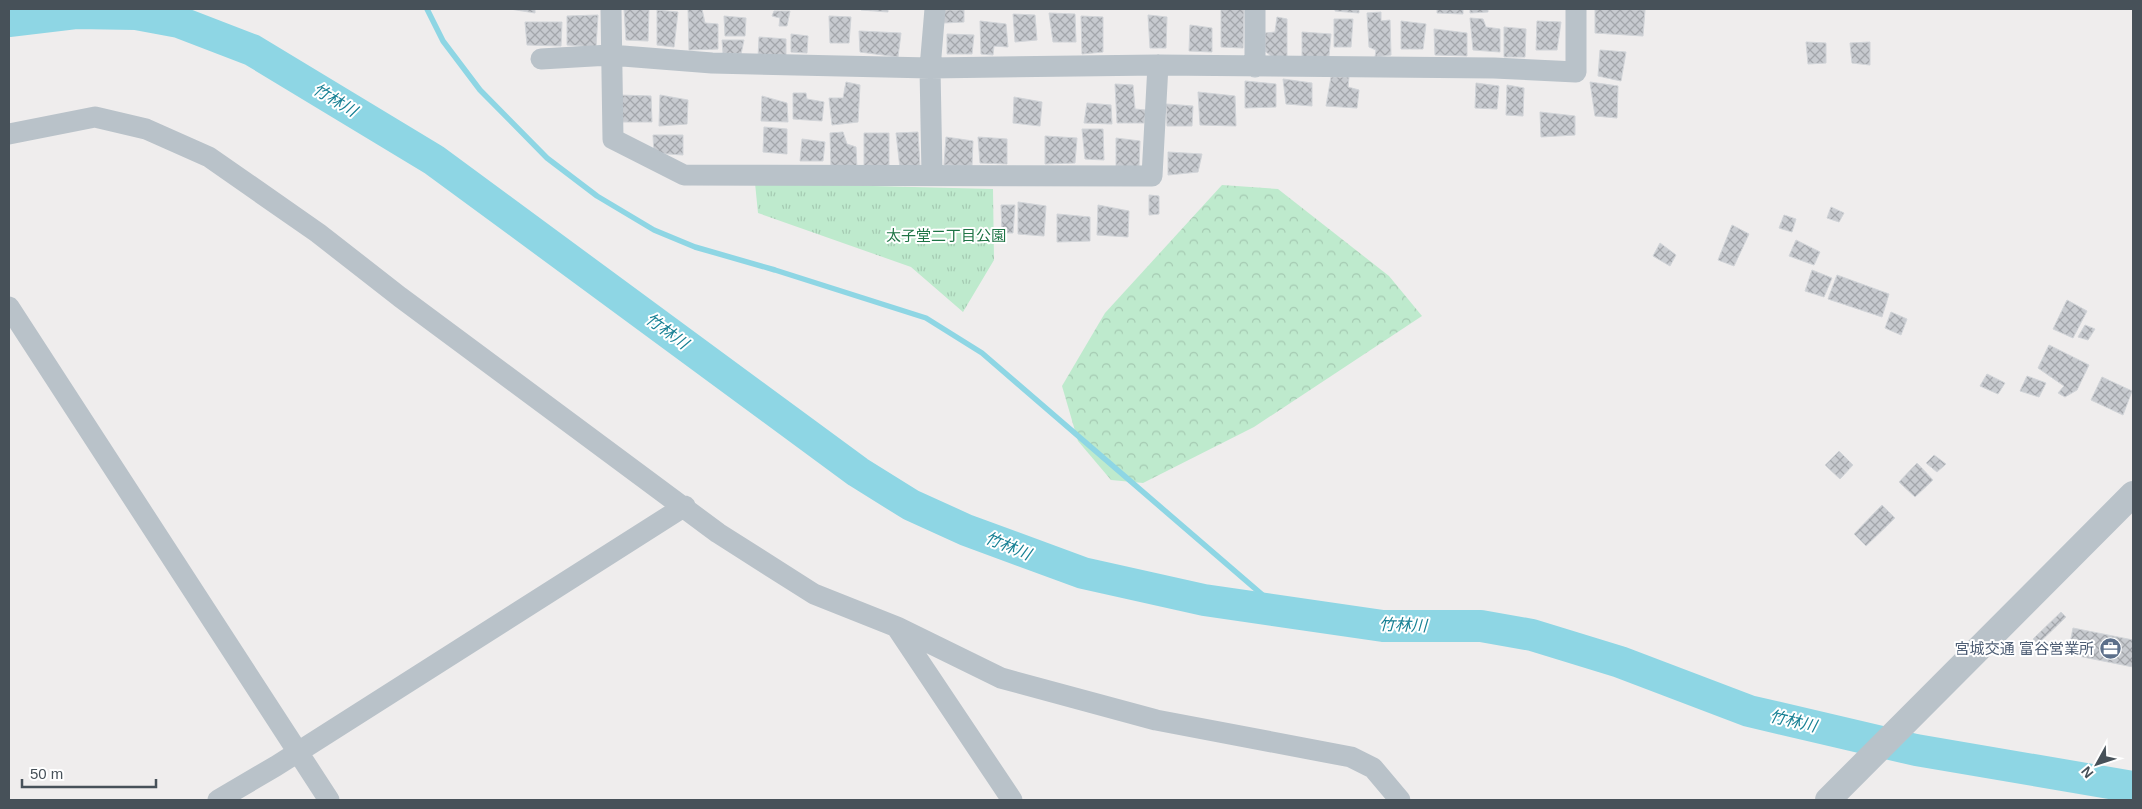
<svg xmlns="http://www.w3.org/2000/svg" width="2142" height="809" font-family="Arial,'Noto Sans JP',sans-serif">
	<defs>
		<pattern id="grass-tufts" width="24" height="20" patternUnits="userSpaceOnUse" patternTransform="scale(1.25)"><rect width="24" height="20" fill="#beeacd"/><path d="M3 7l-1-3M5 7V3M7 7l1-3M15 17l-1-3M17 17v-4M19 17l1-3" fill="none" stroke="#a5cab2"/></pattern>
		<pattern id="forest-crowns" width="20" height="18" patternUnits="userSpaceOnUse" patternTransform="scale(1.25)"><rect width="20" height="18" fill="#beeacd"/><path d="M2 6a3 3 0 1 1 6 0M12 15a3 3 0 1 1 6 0" fill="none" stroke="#a5cab2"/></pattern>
		<pattern id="building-cross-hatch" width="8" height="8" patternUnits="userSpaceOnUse" patternTransform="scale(1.25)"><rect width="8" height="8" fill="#c7cacf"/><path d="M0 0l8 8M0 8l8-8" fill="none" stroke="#a3a6ab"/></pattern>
	</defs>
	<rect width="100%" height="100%" fill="#efeded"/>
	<path fill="url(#grass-tufts)" d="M755,183l238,6 1,71 -31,52 -52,-45 -153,-54z"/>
	<path fill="url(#forest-crowns)" d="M1222,185l56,4 111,87 33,40 -168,111 -111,56 -32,-3 -33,-39 -16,-55 43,-73z"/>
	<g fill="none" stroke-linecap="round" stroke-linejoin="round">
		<path stroke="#8ed6e4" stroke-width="5.5" d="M427,9l16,32 37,49 67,68 50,38 57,34 41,17 80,23 151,48 56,35 299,258
			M76,13l1,-4"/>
		<path stroke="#8ed6e4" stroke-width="32" d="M9,21l67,-8 60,1 43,8 73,28 182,110 424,312 53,33 55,25 117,43 121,27 179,26h98l51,9 88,27 129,49 167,39 217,37"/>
	</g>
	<path fill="url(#building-cross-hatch)" stroke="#d1d4d8" d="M510,9h25v4z
		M624,9h25l-1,32 -22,-1z
		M688,9h14l3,14 13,1v25l-29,1z
		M861,9h27v3l-27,-2z
		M1221,9h23l-1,39 -22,-1z
		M1335,9h24v4l-24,-2z
		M1437,9h26v5l-26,-1z
		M1470,9h18v3l-18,1z
		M1595,9l50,1 -2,26 -48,-3z
		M657,10l21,2 -4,35 -17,-2z
		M943,10h21v12l-21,1z
		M774,11h16l-3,15h-8l1,-8 -8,-2z
		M1381,12v9l9,-1 1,35 -16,2 1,-7 -7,-3 -2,-34z
		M1049,13l26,1 1,28h-23z
		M1013,14l22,1 2,25 -22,2z
		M598,15l-2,32 -29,-2v-29z
		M1148,15l19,2 -1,31h-16z
		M724,16l22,2 -1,18h-20z
		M829,16l22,1 -2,26h-19z
		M1081,16l22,1v35l-21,2z
		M1277,17l10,2v40l-15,-2 -7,-6v-18l10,-1z
		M1470,18l13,1 3,8 14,2v23l-27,-2z
		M1334,19h19l-2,28h-17z
		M980,21l26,3 2,23 -14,-1 -1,9 -12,-1z
		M1401,21l25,3 -3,25h-22z
		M1537,21l24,1 -4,28h-21z
		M525,22h37l-1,24 -34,-1z
		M1190,25l22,3v24l-23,-1z
		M1504,27l22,2 -1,28h-21z
		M1434,29l33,4v23l-32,-1z
		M859,31l42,2 -3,24 -38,-5z
		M1302,32l29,2 -2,22 -27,2z
		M791,34l17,2 -1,17 -16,-1z
		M947,34l27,1 -2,19h-25z
		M759,37l27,2v19h-28z
		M722,40h22l-3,14 -18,-1z
		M1806,42l20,1v20l-18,1z
		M1870,42v23l-18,-2 -2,-20z
		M1600,50l26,2 -5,29 -23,-5z
		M1331,77h18l-1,10 11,3 -2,18 -31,-2z
		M1283,79l29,4v23l-26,-2z
		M1245,81l31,3v23l-31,1z
		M846,82l14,3 -2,37 -26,3 -3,-27h14z
		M1590,82l28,4 -1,32 -22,-2z
		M1476,83l23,3 -2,23 -22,-1z
		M1115,84l18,1 2,24 11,1 -2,13h-27z
		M1507,85l17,3 -1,28 -17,-1z
		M1198,92l37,4 1,30 -36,-1z
		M793,93h13l1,6 17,3 -2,19 -29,-2z
		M619,95l32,1 1,26h-32z
		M660,95l28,5 -1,24 -28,2z
		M762,96l25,7 1,19 -27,-1z
		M1014,97l28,5 -2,24 -27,-3z
		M1087,103l24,2 1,19 -28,-1z
		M1166,104l27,2 -1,20h-25z
		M1540,112l35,4v19l-34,2z
		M764,127l23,2v25l-24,-2z
		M1082,129h21l1,31 -19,-1z
		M843,132l4,12 9,3 1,22 -26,-1 -1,-35z
		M918,132l2,36h-20l-4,-35z
		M864,133h25v36l-25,1z
		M653,135h30v20l-29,-2z
		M1045,136l32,2 -2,25 -30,1z
		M946,137l27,4 -1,25 -28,-1z
		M978,137l29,2v25l-27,-1z
		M1116,138l24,3 -1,26 -23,-1z
		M802,139l23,3 -2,19h-23z
		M1168,152l34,2 -4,18 -30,3z
		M1149,195l10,1v18l-10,1z
		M1018,202l28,4 -2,30 -26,-2z
		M1001,205h14l-2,28h-11z
		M1098,205l31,6 -1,26 -31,-2z
		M1831,207l13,6 -5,9 -12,-4z
		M1057,214l33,3v24l-33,1z
		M1784,215l12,4 -4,13 -13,-4z
		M1732,225l17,9 -15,32 -16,-6z
		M1796,240l24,12 -6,13 -25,-9z
		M1660,243l16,12 -6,11 -17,-10z
		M1812,270l20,8 -8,19 -19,-6z
		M1837,275l52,19 -7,23 -54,-18z
		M2067,300l20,11 -14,27 -20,-9z
		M1891,312l16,7 -6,16 -16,-7z
		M2085,325l10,4 -7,11 -10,-3z
		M2049,345l40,20 -12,25 -12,7 -7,-4 6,-7 -26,-18z
		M1987,374l18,9 -7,11 -18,-8z
		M2027,376l19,7 -7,14 -19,-6z
		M2102,377l30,14 -9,24 -32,-15z
		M1839,451l14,14 -13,14 -15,-14z
		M1934,455l12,9 -9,8 -11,-9z
		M1917,463l16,17 -18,17 -16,-15z
		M1882,505l13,13 -29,28 -12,-12z
		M2061,612l5,5 -28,27 -5,-5z
		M2073,628l60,12v27l-65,-13z"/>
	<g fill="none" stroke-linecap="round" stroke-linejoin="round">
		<path stroke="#b9c2c9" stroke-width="21" d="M611,9l2,130 71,36 468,1 6,-111
			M541,59l69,-4 102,8 218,5 228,-3 336,3 82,4v-63
			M1255,67v-58
			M9,134l86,-17 51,12 63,28 109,76 82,64 318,236 96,61 83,33 104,51 155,42 195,37 22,11 27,32
			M932,175l-2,-107 5,-59
			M9,307l320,493
			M897,628l115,172
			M218,800l58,-34 409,-260"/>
		<path stroke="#b9c2c9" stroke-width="26" d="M1828,800l305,-306"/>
	</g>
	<defs>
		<symbol id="office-disc" viewBox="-11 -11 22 22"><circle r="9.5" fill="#5c6f8a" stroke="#fff"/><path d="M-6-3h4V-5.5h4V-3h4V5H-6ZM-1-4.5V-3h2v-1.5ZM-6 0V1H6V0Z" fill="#fff"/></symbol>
	</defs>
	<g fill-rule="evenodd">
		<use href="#office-disc" x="2098" y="636" width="25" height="25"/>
	</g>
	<g text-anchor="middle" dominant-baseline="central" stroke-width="4" stroke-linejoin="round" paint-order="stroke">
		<g font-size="15" fill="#1e7445" stroke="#fff">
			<text x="946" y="235">太子堂二丁目公園</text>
		</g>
		<g font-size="15" fill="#4e5e75" stroke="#fff" text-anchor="end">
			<text x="2094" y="648">宮城交通 富谷営業所</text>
		</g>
		<g font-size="16" font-style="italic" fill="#178094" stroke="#fff">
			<text transform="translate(335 100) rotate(31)">竹林川</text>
			<text transform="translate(667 331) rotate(36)">竹林川</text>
			<text transform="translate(1008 546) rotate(22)">竹林川</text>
			<text transform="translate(1403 625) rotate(2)">竹林川</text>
			<text transform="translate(1793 721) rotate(13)">竹林川</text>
		</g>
	</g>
	<rect width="2142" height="809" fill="none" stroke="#475159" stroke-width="20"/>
	<g transform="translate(2097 764) rotate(230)" stroke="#ffffff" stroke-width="4" paint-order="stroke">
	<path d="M0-4L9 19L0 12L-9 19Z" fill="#475159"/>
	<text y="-8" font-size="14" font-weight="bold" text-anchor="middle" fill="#475159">N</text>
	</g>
	<path d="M22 779v8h134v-8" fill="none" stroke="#475159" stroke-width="2.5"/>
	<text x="30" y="779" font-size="15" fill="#475159" stroke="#ffffff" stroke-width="4" paint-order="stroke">50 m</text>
</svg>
